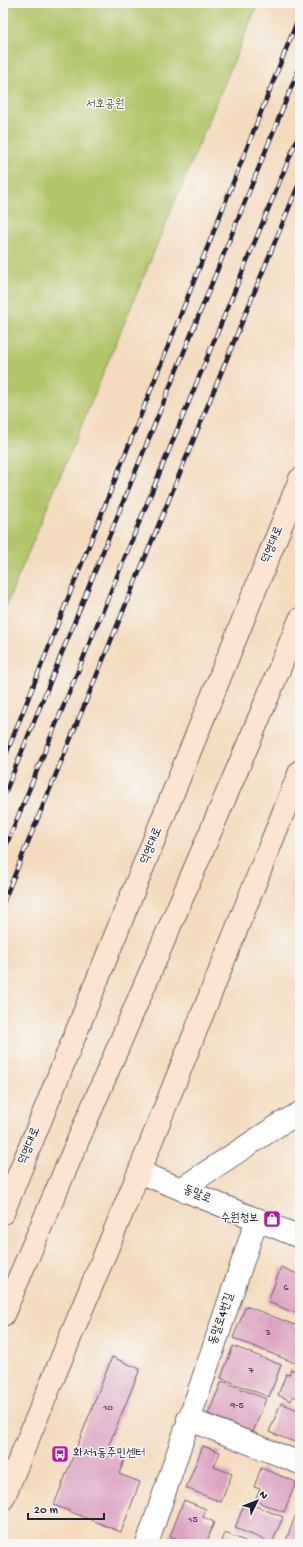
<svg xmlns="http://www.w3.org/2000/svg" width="303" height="1547" font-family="'Gochi Hand','Poor Story',sans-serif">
	<rect width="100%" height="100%" fill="#f6f6f2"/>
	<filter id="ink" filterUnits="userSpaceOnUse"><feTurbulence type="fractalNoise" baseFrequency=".025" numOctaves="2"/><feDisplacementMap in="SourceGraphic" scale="8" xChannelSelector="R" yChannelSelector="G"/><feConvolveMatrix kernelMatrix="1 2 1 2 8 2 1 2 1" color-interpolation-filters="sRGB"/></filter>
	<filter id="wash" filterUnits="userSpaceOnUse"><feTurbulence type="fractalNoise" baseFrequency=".012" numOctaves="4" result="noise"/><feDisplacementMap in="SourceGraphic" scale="16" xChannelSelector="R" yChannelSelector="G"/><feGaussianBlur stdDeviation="0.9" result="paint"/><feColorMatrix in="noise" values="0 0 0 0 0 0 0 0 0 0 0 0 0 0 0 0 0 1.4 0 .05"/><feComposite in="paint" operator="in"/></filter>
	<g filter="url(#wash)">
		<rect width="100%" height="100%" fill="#f4dbbe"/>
		<path fill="#b2c569" stroke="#6a7452" d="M3,3h255l-255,610z"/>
		<g id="blocks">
			<path fill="#dca2c0" d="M281,1267l19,8v40l-32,-13z
				M246,1306l54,21v38l-67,-27z
				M233,1346l48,19 -12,32 -48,-19z
				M112,1357l28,12 -32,78 18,8 -7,19 21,8 -19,50 -67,-27z
				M291,1369l9,4v26l-7,-3 -2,5 -13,-6 8,-21 3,1z
				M222,1381l44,18 -13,33 -45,-18z
				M281,1403l19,8v30l-1,3 -30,-12z
				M203,1446l17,6 -6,15 18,7 -11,28 -35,-14z
				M261,1468l35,14 -12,30 -29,-11 5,-12 -6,-2z
				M184,1500l22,9 -3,8 11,5 -8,22h-15l-21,-8z
				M245,1502l38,15 -11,26 -37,-15z
				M300,1504v40h-12l-3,-1z
				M225,1533l28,11h-32z"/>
		</g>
	</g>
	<g filter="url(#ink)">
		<use href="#blocks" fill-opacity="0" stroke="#6c6369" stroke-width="1"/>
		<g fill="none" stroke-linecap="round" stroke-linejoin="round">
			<defs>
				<path id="minor" d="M181,1189l99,-65 20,-11
					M188,1419l112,44
					M147,1544l110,-325"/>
				<path id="tertiary" d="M139,1172l161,65"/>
				<path id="secondary" d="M3,1213l297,-734
					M3,1315l249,-580 48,-116
					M3,1499l136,-327 161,-401"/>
			</defs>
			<use href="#minor" stroke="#6c6369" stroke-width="24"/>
			<use href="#tertiary" stroke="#6c6369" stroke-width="24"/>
			<use href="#secondary" stroke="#6c6369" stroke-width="24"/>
			<use href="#minor" stroke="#fff" stroke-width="22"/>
			<use href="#tertiary" stroke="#fff" stroke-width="22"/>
			<use href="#secondary" stroke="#fde4d1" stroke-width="22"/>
			<defs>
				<path id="rail" d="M3,762l297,-748
					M3,798l297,-732
					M3,853l297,-721
					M3,903l297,-722"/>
			</defs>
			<use href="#rail" stroke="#22223b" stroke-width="4.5"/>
			<use href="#rail" stroke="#f6f6f2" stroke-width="3" stroke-dasharray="9" stroke-linecap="butt"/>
		</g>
	</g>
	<defs>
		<symbol id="shop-square" viewBox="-11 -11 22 22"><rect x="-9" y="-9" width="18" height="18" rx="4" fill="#b5179e" stroke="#f6f6f2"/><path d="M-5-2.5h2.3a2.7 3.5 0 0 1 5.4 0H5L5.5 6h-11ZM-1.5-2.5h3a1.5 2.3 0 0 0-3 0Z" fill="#fff"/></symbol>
		<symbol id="bus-square" viewBox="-11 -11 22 22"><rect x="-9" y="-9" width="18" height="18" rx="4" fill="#b5179e" stroke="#f6f6f2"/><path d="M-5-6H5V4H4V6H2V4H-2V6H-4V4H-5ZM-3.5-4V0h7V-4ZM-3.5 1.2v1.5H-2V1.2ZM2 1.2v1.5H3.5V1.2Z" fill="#fff"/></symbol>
	</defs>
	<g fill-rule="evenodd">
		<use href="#shop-square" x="262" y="1209" width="20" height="20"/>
		<use href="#bus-square" x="50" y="1444" width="20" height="20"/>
	</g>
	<g text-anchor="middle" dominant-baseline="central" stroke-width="3" stroke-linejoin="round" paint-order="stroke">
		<g font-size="10" fill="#50425c">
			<text x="286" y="1288">6</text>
			<text x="268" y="1333">3</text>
			<text x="251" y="1371">7</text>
			<text x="237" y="1406">9-5</text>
			<text x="108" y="1408">10</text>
			<text x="193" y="1520">15</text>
		</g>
		<g font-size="12" fill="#545b4b" stroke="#f6f6f2">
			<text x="105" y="105">서호공원</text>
		</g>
		<g font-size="12" fill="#22223b" stroke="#f6f6f2">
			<text transform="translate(273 545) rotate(-68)">덕영대로</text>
			<text transform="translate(152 846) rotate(-68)">덕영대로</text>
			<text transform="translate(30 1146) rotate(-68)">덕영대로</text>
			<text transform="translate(197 1195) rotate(22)">동말로</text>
			<text transform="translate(222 1319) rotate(-71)">동말로4번길</text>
		</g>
		<g font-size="12" fill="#22223b" stroke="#f6f6f2" text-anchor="end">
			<text x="259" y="1219">수원청보</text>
			<text x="73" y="1454" text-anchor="start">화서1동주민센터</text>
		</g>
	</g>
	<rect width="303" height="1547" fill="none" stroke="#f6f6f2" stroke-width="16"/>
	<g transform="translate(257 1501) rotate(47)" stroke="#f6f6f2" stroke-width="3" paint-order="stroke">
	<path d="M0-3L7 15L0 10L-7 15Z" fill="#22223b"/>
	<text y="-6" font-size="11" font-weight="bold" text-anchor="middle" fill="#22223b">N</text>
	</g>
	<path d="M28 1513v6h76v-6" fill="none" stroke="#22223b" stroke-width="2"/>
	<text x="34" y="1513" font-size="12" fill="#22223b" stroke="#f6f6f2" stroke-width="3" paint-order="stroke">20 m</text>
</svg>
